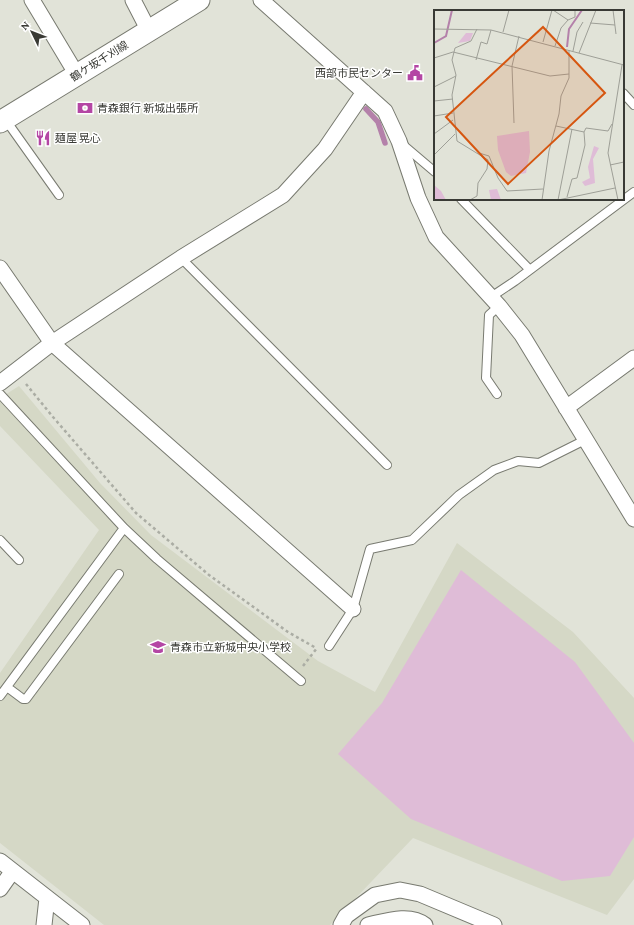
<svg xmlns="http://www.w3.org/2000/svg" width="634" height="925" font-family="'Crimson Pro','Noto Sans JP',serif">
	<rect width="100%" height="100%" fill="#e1e3d8"/>
	<path fill="#d5d8c6" d="M19,386l81,97 51,52 167,126 57,31 82,-149 116,89 61,66v181l-27,36 -194,-77 -83,87h-226l-104,-82v-170l99,-143 -99,-104v-28z"/>
	<path fill="#dfbcd7" d="M461,570l114,92 59,81v94l-24,39 -48,5 -151,-62 -73,-65 44,-51z"/>
	<g fill="none" stroke-linecap="round" stroke-linejoin="round">
		<path stroke="#b481aa" stroke-width="5.5" d="M366,109l12,13 7,21"/>
		<defs>
			<path id="lane" d="M623,93l11,12
				M5,119l54,76
				M402,144l33,28
				M461,199l69,71
				M181,258l206,207
				M491,297l24,-16 119,-89
				M0,394l124,134 33,31 144,122
				M497,394l-11,-16 3,-63 10,-9
				M0,540l19,20
				M329,646l24,-37 17,-60 42,-9 47,-45 35,-25 24,-9 21,2 46,-23
				M7,687l16,12h3l93,-125
				M0,696l124,-168"/>
			<path id="street" d="M32,0l45,75
				M133,0l16,31
				M261,0l124,111 14,30 19,57 18,39 63,69 23,29 112,184
				M0,268l52,75 301,266
				M0,383l52,-40 129,-85 102,-63 42,-46 39,-57
				M566,408l68,-50
				M0,861l82,64
				M0,889l12,-17
				M44,925l3,-27
				M341,925l5,-9 29,-21 25,-5 20,4 74,31
				M368,925c18,-4 42,-12 57,0"/>
			<path id="secondary" d="M0,122l199,-122"/>
		</defs>
		<use href="#lane" stroke="#787a70" stroke-width="10"/>
		<use href="#street" stroke="#787a70" stroke-width="17"/>
		<use href="#secondary" stroke="#787a70" stroke-width="23"/>
		<path stroke="#abada4" stroke-width="2.5" stroke-dasharray="3 3" stroke-linecap="butt" d="M26,384l27,33 83,96 73,62 79,57 28,16
			M303,666l14,-18"/>
		<use href="#lane" stroke="#fff" stroke-width="8"/>
		<use href="#street" stroke="#fff" stroke-width="15"/>
		<use href="#secondary" stroke="#fff" stroke-width="21"/>
	</g>
	<defs>
		<symbol id="civic-bare" viewBox="-9 -9 18 18"><path d="M-.6-6.5H3V-4.5H.6V-3L4-1V1h2V6H-6V1h2V-1L-.6-3ZM-1.2 2.5V6h2.4V2.5Z" fill="#b446a4" stroke="#fff" stroke-width="2.5" paint-order="stroke"/></symbol>
		<symbol id="bank-bare" viewBox="-9 -9 18 18"><path d="M-6-4H6V4H-6ZM0-2.3a2.3 2.3 0 1 0 0 4.6a2.3 2.3 0 1 0 0-4.6Z" fill="#b446a4" stroke="#fff" stroke-width="2.5" paint-order="stroke"/></symbol>
		<symbol id="restaurant-bare" viewBox="-9 -9 18 18"><path d="M-5-6h1v4h1v-4h1v4h1v-4h1v5L-1.5 .5V6h-2V.5L-5-1ZM5-6V6H3V1.5H1.5Q1.5-4 5-6Z" fill="#b446a4" stroke="#fff" stroke-width="2.5" paint-order="stroke"/></symbol>
		<symbol id="school-bare" viewBox="-9 -9 18 18"><path d="M0-5L7-2L0 1L-7-2ZM-4 1L0 2.5L4 1V4Q0 6-4 4Z" fill="#b446a4" stroke="#fff" stroke-width="2.5" paint-order="stroke"/></symbol>
	</defs>
	<g fill-rule="evenodd">
		<use href="#civic-bare" x="404" y="62" width="22" height="22"/>
		<use href="#bank-bare" x="74" y="97" width="22" height="22"/>
		<use href="#restaurant-bare" x="32" y="127" width="22" height="22"/>
		<use href="#school-bare" x="147" y="636" width="22" height="22"/>
	</g>
	<g text-anchor="middle" dominant-baseline="central" stroke-width="3" stroke-linejoin="round" paint-order="stroke">
		<g font-size="11" fill="#393a35" stroke="#fff">
			<text transform="translate(99 61) rotate(-32)">鶴ケ坂千刈線</text>
		</g>
		<g font-size="11" fill="#393a35" stroke="#fff" text-anchor="start">
			<text x="403" y="73" text-anchor="end">西部市民センター</text>
			<text x="97" y="108">青森銀行 新城出張所</text>
			<text x="55" y="138">麺屋 晃心</text>
			<text x="170" y="647">青森市立新城中央小学校</text>
		</g>
	</g>
	<g transform="translate(434 10)">
		<rect width="190" height="190" fill="#e1e3d8"/>
		<path d="M32,23h7l-3,8 -12,2zM95,121l1,21 -4,21 -15,3 -5,-4 -8,-22 -1,-14zM160,136l5,2 -6,11 2,24 -10,3 -3,-4 8,-4 -2,-11zM0,175l7,6 5,9h-12zM63,179l4,11h-10l-2,-10z" fill="#dfbcd7"/>
		<path fill="none" stroke="#b481aa" stroke-width="2" d="M0,33l12,-7 6,-26M133,37l2,-18 13,-19"/>
		<path fill="none" stroke="#9e9f97" stroke-width="1" d="M119,0l15,10M179,0l3,24M156,13l25,2M0,19l57,1 133,35M69,22l6,-22M109,32l9,-32M121,36l6,-18 7,-8 7,-3v-7M139,41l4,-19 6,-10M145,43l17,-43M0,48l19,-6 97,24 19,-2M42,50l5,-18 6,2 4,-14M0,77l22,-11M0,91l19,-2M0,106l19,-3M80,113l-2,-57 7,-30M122,116l28,6M0,124l19,-14M45,143l10,3 9,22 9,13 36,-2M0,145l21,-21M176,155l14,-3M133,187l5,-18 5,-1 8,-33 -1,-13 2,-4 22,3 4,-7M36,190l7,-4 1,-13 9,-14 1,-9 -31,-19 -5,-46 4,-20 -4,-15 3,-12 16,-7 6,-12M108,190l7,-49 10,-37 2,-18 8,-18v-28M124,190l14,-71M124,190l57,-12M184,190l-10,-47 14,-88"/>
		<path fill="#d65610" fill-opacity="0.15" stroke="#d65610" stroke-width="2" d="M109,17l62,66 -97,91 -62,-67z"/>
		<rect width="190" height="190" fill="none" stroke="#393a35" stroke-width="2"/>
	</g>
	<g transform="translate(32 32) rotate(313)" stroke="#ffffff" stroke-width="3" paint-order="stroke">
	<path d="M0-3L7 15L0 10L-7 15Z" fill="#393a35"/>
	<text y="-6" font-size="11" font-weight="bold" text-anchor="middle" fill="#393a35">N</text>
	</g>
</svg>
